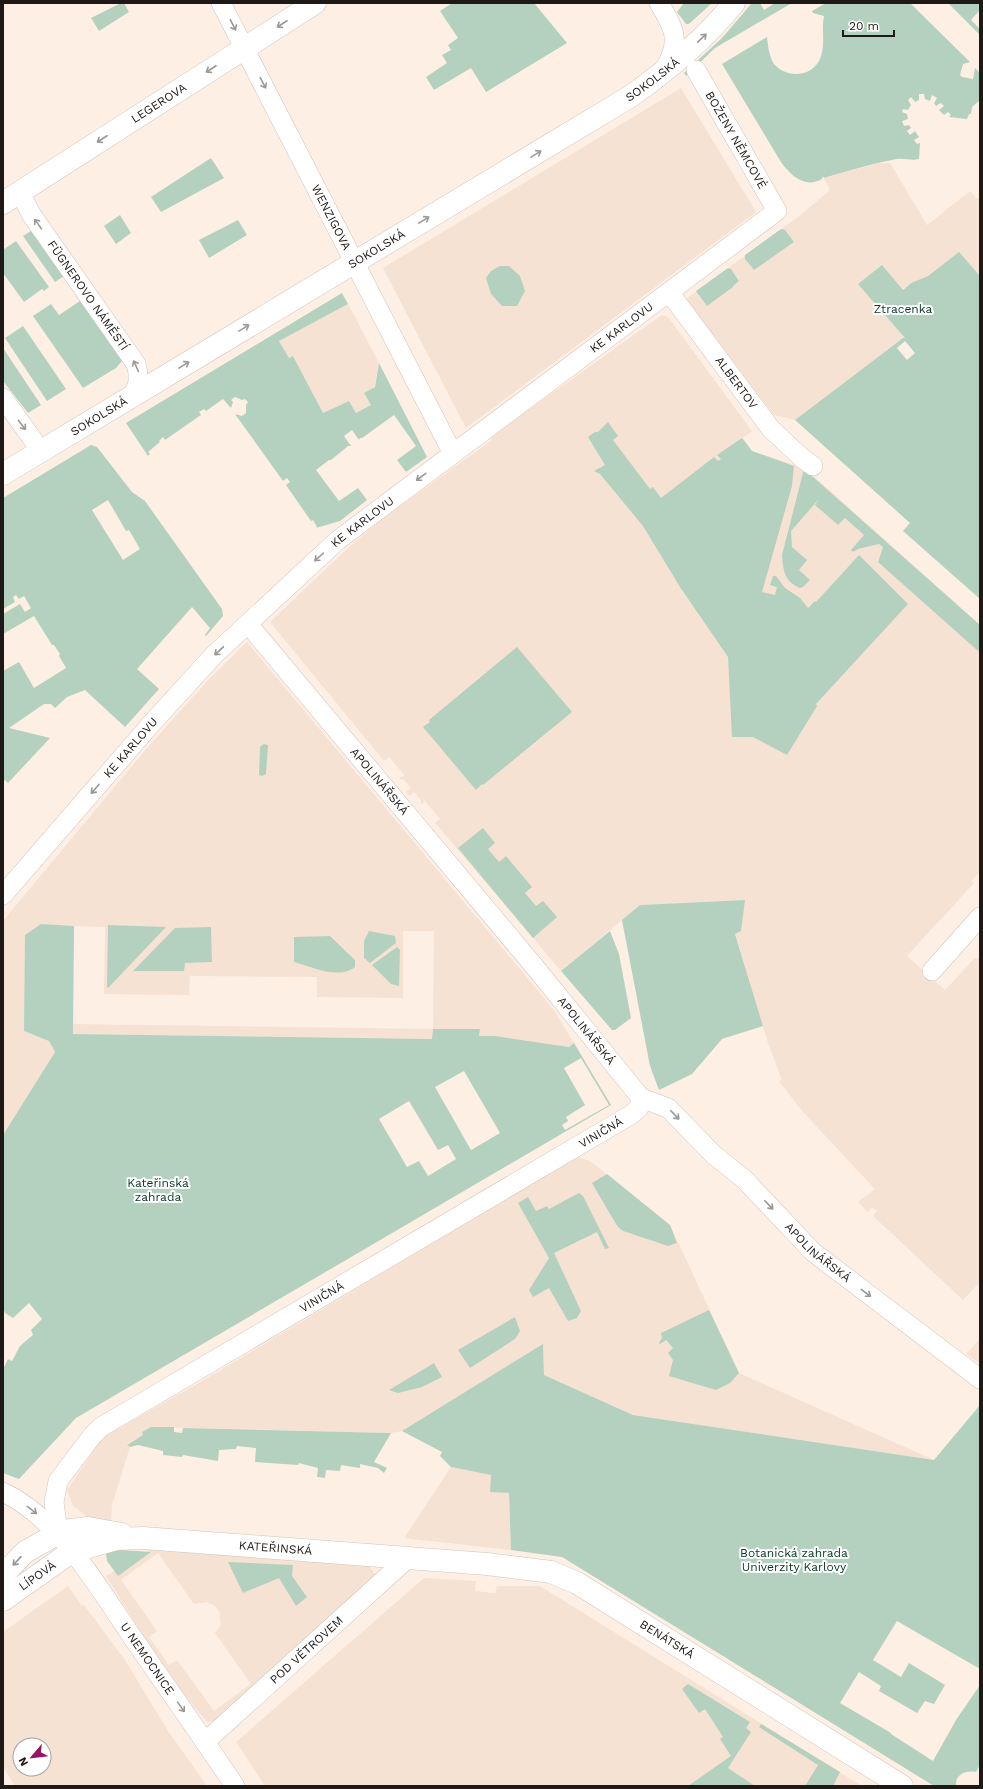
<svg xmlns="http://www.w3.org/2000/svg" width="983" height="1789" font-family="'Work Sans',sans-serif">
	<rect width="100%" height="100%" fill="#fdefe4"/>
	<path fill="#f6e2d2" fill-rule="evenodd" d="M681,88l75,124 -290,216 -83,-160z
		M879,163h11l37,62 43,-34 7,8 3,-2v79l-21,-23 -31,23 -17,7 -33,25 28,30h-3l-108,82 -21,-5 -88,-116 113,-83 31,-26 -6,-12z
		M348,304l31,59 -8,42 -15,8 -7,-12 -26,12 -30,-57 -4,2 -10,-17z
		M662,315l6,2 84,114 -9,7 9,13 54,18 174,156v247l-9,9 3,2 -67,73 38,34 30,-32 2,1 3,-3v326l-17,18 -90,-84 4,-5 -5,-4 -4,5 -10,-10 17,-13 -73,-78 -23,-30 3,-1 -14,-37 -33,-110 9,-33 -104,5 -79,66 -126,-148 5,-4 -16,-19 -1,4h-2v-4l-7,-8 -5,4 -3,-4 5,-4 -7,-8 -4,-1v-2l5,-1 -16,-19 -5,4 -114,-139 79,-75 32,-27 111,-80 -2,-3z
		M247,642l307,368 20,33 -5,4 -74,-11h-16l1,-7h-47v10l-360,-5 -1,-10 -47,-5 -1,12 25,10 6,11 -52,83v-214l143,-172 64,-71zM74,926l31,1 -1,67 85,1 1,-19 127,1v20l86,1v-67h31l-1,98 -360,-5z
		M577,1157l13,4 80,64 69,148 195,87 -301,-45 -89,-40 -1,-30 -141,86 -11,2 -240,-6 -9,5 2,3 -17,9 3,3 -18,58 -1,17 -22,-4 -16,-12 -6,-16 36,-53 94,-53z
		M980,1339v22l-1,2 -13,-9z
		M451,1467l41,8 17,18 2,57 -107,-12z
		M155,1546l213,17 10,17 -154,141 -17,1 -39,-47 -62,-99zM158,1553l36,51 13,-2 8,4 4,5 2,14 -6,8 36,51 -37,27 -37,-51 -8,5 -20,-28 8,-6 -36,-51z
		M424,1578l52,3 -1,10 20,2 2,-7h43l322,200h-597l-29,-44z
		M68,1586l14,20 2,-1 41,55 43,71 39,55h-192l-12,-19v-135zM20,1745h24v24h-24z"/>
	<path fill="#b4d1bf" fill-rule="evenodd" d="M121,3h3l5,9 -30,19 -8,-13z
		M452,3h82l33,40 -81,49 -15,-24 -37,22 -8,-13 21,-14 -5,-8 9,-5 -3,-5 10,-7 -18,-27z
		M684,3h28l-23,21h-3l-9,-12z
		M752,3h8l4,7 11,-7h17l-77,45 -29,28 -2,-3 38,-35z
		M826,3h84l60,59 -7,2 -3,11 2,2 11,2 2,-11 5,5v27l-8,7 -1,7h-2l-2,5 -18,-2 2,-2 -3,-3 -4,3 -5,-5 5,-4 -3,-3 -5,3 -2,-3 3,-5 -5,-3 -2,6 -5,-2 -1,-5h-5v6l-4,2 -4,-5 -3,3 3,5 -3,5 -5,-1 -1,3 5,2 1,5 -6,2 2,5 5,-1 2,3 -4,3 3,4 5,-4 4,6 -5,3 3,4 3,-1 -1,16c-8,2 -14,-1 -22,0 -24,4 -49,12 -73,19l-1,-2 -1,3c-17,10 -32,-4 -41,-17l-59,-98 45,-27c1,9 2,19 7,27 13,15 38,13 46,-5 6,-14 1,-29 4,-43l-11,-3 -1,-2z
		M948,3h32v7l-9,10 9,9v6z
		M211,158l13,20 -63,34 -10,-15z
		M120,215l11,18 -15,11 -12,-18z
		M238,220l9,15 -38,23 -10,-18z
		M781,229l4,1 9,12 -40,28 -9,-11v-4z
		M31,231l33,45 -9,6 -32,-46z
		M16,241l33,46 -5,4 -2,-2 -18,13 -21,-29v-23z
		M959,252l21,24v323l-77,-68 7,-8 -115,-103 108,-82h2l-47,-54 24,-19 21,25 8,-7 17,-7zM905,341l10,12 -8,7 -10,-12z
		M500,266h9l11,10 5,15 -8,15h-15l-11,-12 -5,-16 5,-7z
		M728,268l3,1 8,12 -6,5v1l-26,19 -11,-15z
		M342,293l6,11 -69,37 10,17 4,-2 30,57 26,-12 7,12 15,-8 -7,-12 11,-6 4,-24 48,94 -21,15 -9,-12 19,-14 -22,-31 -32,23h-2l-1,2 -7,-10 -8,6 7,10h-3l-17,14h-2l-13,10 23,31 19,-13 9,12 -27,21 -24,7 1,-1 -4,-7 -2,1 -25,-36 4,-3 -3,-4 -4,3 -48,-67 7,2 4,-3v-8l2,-3 -3,-3 -3,1 -7,-3 -4,3 2,2 -2,6 -8,-9 -17,12 -2,-2 -5,3 2,3 -36,25 -2,-3 -4,4 1,1 -12,10 2,2 -2,2 -22,-33z
		M80,301l38,51 4,9 -6,7 -33,20 -50,-72 18,-12 8,11z
		M23,326l43,63 -19,12 -42,-63z
		M3,348l38,57 -13,8 -25,-32z
		M608,422l10,14 -5,4 37,49 3,-2 8,11 53,-41 4,4 3,-2 -4,-4 25,-17 10,13 42,15 -2,20 -30,106 13,3 2,-8 -7,-2 3,-9h3l9,12 15,10 8,10 7,-7 1,1 43,-47 49,49 -92,100 1,2 -30,49 -34,-18h-21l-4,-80 -48,-70 -37,-61 -43,-52 -6,-3 11,-6 -17,-28 7,-5h3z
		M91,445l6,2 35,45 13,9 77,108 1,7 -17,20 -1,-1 5,-7 -18,-21 -55,62 22,20 -34,38 -40,-37 -18,7 -12,11 -4,-4h-7l-35,24 41,10 -42,45 -3,-3 -2,2v-111l16,-9 15,26 32,-20 -7,-12 1,-2 -6,-9h-2l-18,-29 -31,18v-20l17,-10 5,8 6,-4 -7,-12 -5,3 -3,-4 -3,2 2,5 -12,7v-111zM108,500l18,31 3,-1 11,19 -17,11 -31,-50z
		M804,469l176,156v24l-2,2 -100,-89 5,-15 -4,-3 -21,5 -5,3 -2,-2 13,-15 -19,-17 -7,7 -23,-20 4,-6 -28,32 1,16 15,13 -8,10 11,10 -7,7 -3,1c-15,-6 -17,-17 -18,-33z
		M517,647l55,65 -89,73 -1,-1 -6,6 -53,-63 7,-5 -1,-2z
		M264,744l4,1 -2,29 -4,2 -3,-1 1,-28z
		M483,828l12,15 -7,6 11,13 7,-6 26,31 -7,6 11,13 7,-5 14,16 -24,21 -75,-90z
		M745,900l-4,31 -6,3 28,92 -41,13 -30,35 -33,16 -9,-24 -28,-146 18,-15z
		M41,924l33,2 -1,108 359,5 1,-10h47l-1,7h16l74,11 5,-4 37,62 -535,313 -57,61 -16,-6v-104l5,-10 4,2 8,-15 13,-11 -2,-5 11,-11 -13,-16 -16,15 -8,-5 -2,-6v-172l52,-83 -6,-11 -25,-10 1,-96zM581,1058l28,47 -44,25 -3,-5 6,-4 -2,-4 19,-12 -21,-37zM464,1071l36,62 -29,17 -36,-63zM409,1101l29,49 10,-5 8,14 -28,17 -9,-15 -12,6 -28,-48z
		M108,925l58,2 -57,60 -2,1z
		M211,927l1,35 -27,1 -1,8h-51l42,-43z
		M369,931l26,5 1,7 -26,20 -6,-5v-17z
		M610,931l9,23 12,64 -16,12h-3l-51,-59z
		M330,936l25,24v7c-16,13 -43,0 -61,-5v-25z
		M397,947l3,3 -1,36 -8,-2 -19,-19z
		M607,1174l63,51 7,18 -9,3 -45,-15 -5,-4 -8,-13 -18,-31z
		M579,1193l4,3 26,52 -4,1 -8,-17 -43,21 27,58 -4,7 -9,3 -19,-33 -16,9 -4,-7 20,-32 -31,-55 10,-6 8,14 11,-5 2,3z
		M709,1310l30,63 -9,10 -14,7 -47,-14 4,-16 -5,-7 5,-5 -7,-8 -6,4 -1,-1 3,-5 -1,-5z
		M515,1317l5,14 -5,8 -45,29 -12,-18z
		M543,1344l1,31 89,40 301,45 46,-55v264l-83,-48 -24,39 28,17 8,-14 36,22 -11,19 -9,-3 -8,12 -38,-22 2,-5 -22,-14 -19,31 51,30v1l42,27 23,-41 24,-35v80l-4,7c-10,-2 -21,2 -20,14h-22l-372,-229 -51,-7 -2,-57 -19,-1 1,-17 -40,-8 -11,-11 2,-4 -40,-21z
		M434,1363l8,14 -20,10 -24,6 -9,-3z
		M151,1427h23v5l8,1 1,-5 208,5 -17,29 13,6 -3,5 -6,-5 -18,-4v4l-19,-3 -1,6 -14,-1 -1,8 -8,-1 1,-9 -19,-5 -1,2 -43,-3 1,-14 -19,-2 -1,3 -17,1 -1,11 -35,-6 -1,2 -19,-2v-4l-25,-6 -8,2 -3,-2 16,-10 -1,-3z
		M121,1550l30,2 -33,24 -11,-15 -1,-7 3,-3z
		M228,1562l65,3 -1,11 15,21 -11,9 -17,-28 -36,15z
		M688,1684l62,38 -4,6 5,4 -23,36 27,18h-67l43,-30 -11,-17 3,-2 -18,-28 -6,4 -17,-24z
		M761,1724l79,48 -7,14h-28l13,-21 -59,-38z"/>
	<g fill="none" stroke-linecap="round" stroke-linejoin="round">
		<defs>
			<g id="street">
				<path id="s1" d="M221,3l232,451"/>
				<path d="M659,3c17,28 22,39 4,69"/>
				<path id="s2" d="M20,192l11,22 105,150c4,13 3,28 -10,36"/>
				<path id="s3" d="M669,292l102,137 31,29 11,8"/>
				<path d="M3,398l38,53"/>
				<path id="s4" d="M248,624l286,342 107,132 27,10 46,47 30,24 69,73 167,127"/>
				<path id="s5" d="M3,895l148,-171 63,-69 124,-115 439,-329 -81,-141"/>
				<path d="M932,971l48,-54"/>
				<path id="s6" d="M3,1492c58,28 96,97 132,149 33,48 67,96 100,145"/>
				<path id="s7" d="M57,1534v-9l-3,-23 4,-21 34,-45 9,-9 531,-313 7,-6 2,-10"/>
				<path id="s8" d="M205,1742l203,-184"/>
			</g>
			<g id="secondary">
				<path id="s9" d="M3,203l312,-200"/>
				<path id="s10" d="M3,474l628,-378c38,-27 74,-57 103,-93"/>
				<path d="M3,1575l22,-23 32,-18 13,-4 18,-2 34,6"/>
				<path id="s11" d="M3,1600l68,-48 46,-13 26,-1 344,26 64,8 26,11 325,203"/>
			</g>
		</defs>
		<use href="#street" stroke="#d1c4b9" stroke-width="20"/>
		<use href="#secondary" stroke="#d1c4b9" stroke-width="23"/>
		<use href="#street" stroke="#fff" stroke-width="19"/>
		<use href="#secondary" stroke="#fff" stroke-width="22"/>
	</g>
	<defs><path id="oneway-shaft" d="M-6 0H5M1.5-3L5.5 0L1.5 3" fill="none" stroke-width="1.6" stroke-linecap="round" stroke-linejoin="round"/></defs>
	<g stroke="#9a9896">
		<use href="#oneway-shaft" transform="translate(282 24) rotate(147)"/>
		<use href="#oneway-shaft" transform="translate(233 25) rotate(63)"/>
		<use href="#oneway-shaft" transform="translate(702 38) rotate(-44)"/>
		<use href="#oneway-shaft" transform="translate(211 69) rotate(147)"/>
		<use href="#oneway-shaft" transform="translate(263 83) rotate(63)"/>
		<use href="#oneway-shaft" transform="translate(102 139) rotate(147)"/>
		<use href="#oneway-shaft" transform="translate(536 154) rotate(-31)"/>
		<use href="#oneway-shaft" transform="translate(424 220) rotate(-31)"/>
		<use href="#oneway-shaft" transform="translate(38 224) rotate(-125)"/>
		<use href="#oneway-shaft" transform="translate(244 328) rotate(-31)"/>
		<use href="#oneway-shaft" transform="translate(184 365) rotate(-31)"/>
		<use href="#oneway-shaft" transform="translate(136 366) rotate(-114)"/>
		<use href="#oneway-shaft" transform="translate(22 425) rotate(52)"/>
		<use href="#oneway-shaft" transform="translate(421 477) rotate(143)"/>
		<use href="#oneway-shaft" transform="translate(319 557) rotate(138)"/>
		<use href="#oneway-shaft" transform="translate(219 651) rotate(137)"/>
		<use href="#oneway-shaft" transform="translate(95 789) rotate(131)"/>
		<use href="#oneway-shaft" transform="translate(675 1115) rotate(46)"/>
		<use href="#oneway-shaft" transform="translate(769 1205) rotate(46)"/>
		<use href="#oneway-shaft" transform="translate(866 1293) rotate(37)"/>
		<use href="#oneway-shaft" transform="translate(32 1510) rotate(38)"/>
		<use href="#oneway-shaft" transform="translate(17 1561) rotate(133)"/>
		<use href="#oneway-shaft" transform="translate(181 1707) rotate(55)"/>
	</g>
	<g text-anchor="middle" dominant-baseline="central" stroke-width="4" stroke-linejoin="round" paint-order="stroke">
		<g font-size="12" fill="#1e1916" stroke="#fff">
			<text stroke="none"><textPath href="#s10" startOffset="760">SOKOLSKÁ</textPath></text>
			<text stroke="none"><textPath href="#s9" startOffset="185">LEGEROVA</textPath></text>
			<text transform="translate(736 140) rotate(60)">BOŽENY NĚMCOVÉ</text>
			<text stroke="none"><textPath href="#s1" startOffset="241">WENZIGOVA</textPath></text>
			<text stroke="none"><textPath href="#s10" startOffset="436">SOKOLSKÁ</textPath></text>
			<text stroke="none"><textPath href="#s2" startOffset="124">FÜGNEROVO NÁMĚSTÍ</textPath></text>
			<text stroke="none"><textPath href="#s5" startOffset="843">KE KARLOVU</textPath></text>
			<text stroke="none"><textPath href="#s3" startOffset="113">ALBERTOV</textPath></text>
			<text stroke="none"><textPath href="#s10" startOffset="112">SOKOLSKÁ</textPath></text>
			<text stroke="none"><textPath href="#s5" startOffset="519">KE KARLOVU</textPath></text>
			<text stroke="none"><textPath href="#s5" startOffset="195">KE KARLOVU</textPath></text>
			<text stroke="none"><textPath href="#s4" startOffset="205">APOLINÁŘSKÁ</textPath></text>
			<text stroke="none"><textPath href="#s4" startOffset="529">APOLINÁŘSKÁ</textPath></text>
			<text stroke="none"><textPath href="#s7" startOffset="703">VINIČNÁ</textPath></text>
			<text stroke="none"><textPath href="#s4" startOffset="853">APOLINÁŘSKÁ</textPath></text>
			<text stroke="none"><textPath href="#s7" startOffset="379">VINIČNÁ</textPath></text>
			<text stroke="none"><textPath href="#s11" startOffset="290">KATEŘINSKÁ</textPath></text>
			<text stroke="none"><textPath href="#s11" startOffset="42">LÍPOVÁ</textPath></text>
			<text stroke="none"><textPath href="#s11" startOffset="701">BENÁTSKÁ</textPath></text>
			<text stroke="none"><textPath href="#s8" startOffset="137">POD VĚTROVEM</textPath></text>
			<text stroke="none"><textPath href="#s6" startOffset="223">U NEMOCNICE</textPath></text>
		</g>
		<g font-size="12" fill="#073821" stroke="#fff">
			<text x="903" y="309">Ztracenka</text>
			<text x="158" y="1183">Kateřinská<tspan x="158" dy="14">zahrada</tspan></text>
			<text x="794" y="1553">Botanická zahrada<tspan x="794" dy="14">Univerzity Karlovy</tspan></text>
		</g>
	</g>
	<rect width="983" height="1789" fill="none" stroke="#1e1916" stroke-width="8"/>
	<g transform="translate(32 1757) rotate(242)"><circle r="19" fill="#ffffff" stroke="#a5a3a2"/>
	<path d="M0-3L7 15L0 10L-7 15Z" fill="#9c1161"/>
	<text y="-6" font-size="11" font-weight="bold" text-anchor="middle" fill="#1e1916">N</text>
	</g>
	<path d="M843 30v6h51v-6" fill="none" stroke="#1e1916" stroke-width="2"/>
	<text x="849" y="30" font-size="12" fill="#1e1916" stroke="#ffffff" stroke-width="3" paint-order="stroke">20 m</text>
</svg>
